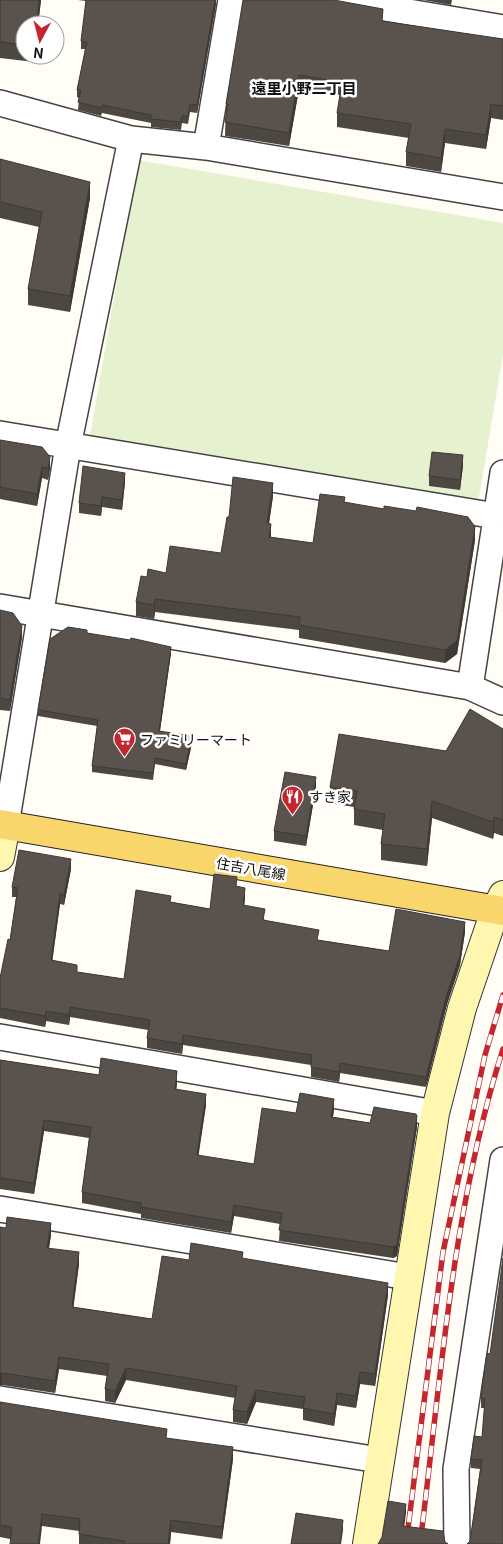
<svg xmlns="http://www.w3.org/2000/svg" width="503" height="1544" font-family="Georgia,'Noto Sans JP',serif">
	<rect width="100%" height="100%" fill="#fffdf5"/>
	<path fill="#e6f2cf" d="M138,160l365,63v132l-25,148 -388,-67z"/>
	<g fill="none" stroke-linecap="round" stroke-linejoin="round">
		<defs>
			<path id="street" d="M337,0l166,28
				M0,103l131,36 75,8 297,50
				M206,147l25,-147
				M0,434l496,82
				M0,607l470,80 33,15
				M470,687l33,-214
				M6,825l62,-379 63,-307
				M0,1037l435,76
				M0,1209l408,68
				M0,1399l379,61
				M457,1544l-1,-75 47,-309"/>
			<path id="secondary" d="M0,857l6,-32
				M367,1544l68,-431 27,-105 33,-97 8,-16"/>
			<path id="primary" d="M0,824l503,87"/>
		</defs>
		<use href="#street" stroke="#444" stroke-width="28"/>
		<use href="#secondary" stroke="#333" stroke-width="30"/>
		<use href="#primary" stroke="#222" stroke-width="30"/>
		<use href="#street" stroke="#fff" stroke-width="25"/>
		<use href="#secondary" stroke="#fff6b0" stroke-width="28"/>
		<use href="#primary" stroke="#f9d66b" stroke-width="28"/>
		<defs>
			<path id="rail" d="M406,1544l37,-292 42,-197 18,-60
				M420,1544c21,-165 32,-336 83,-495"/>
		</defs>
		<use href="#rail" stroke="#c4262e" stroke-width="5.5"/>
		<use href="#rail" stroke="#fff" stroke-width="4" stroke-dasharray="11" stroke-linecap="butt"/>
	</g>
	<path fill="#4d4742" d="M0,0h41l-3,25h-13v30h10l-1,7 -34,-4z
		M78,0h138v4l-19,109 -7,-1 -2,12 -6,-1 -1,7 -30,-3v-4l-49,-10 -1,3 -23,-6 1,-12 -2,-1v-7l8,-41h-4v-8l5,-40z
		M423,0h29l-1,5z
		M383,21l120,18v81l-12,-2 -5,31 -41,-6 -4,29 -35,-6v-14l3,-14 -72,-11v-14l3,-18 -41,-6 -10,57 -64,-10 1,-32z
		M0,159l90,39 -20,114 -42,-7v-16l11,-62 -39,-9z
		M0,440l50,28 -2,12 -6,-2 -5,28 -37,-7z
		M463,465l-3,25 -31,-4v-10z
		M125,482l-3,28 -20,-3 -1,9 -22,-3v-10z
		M273,496l-4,28 2,13 42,6 32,-41 130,38 -18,114 -12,9 -146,-25v-8l-144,-18 -1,7 -18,-3v-14l11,-25 19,-4 55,-20 8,-36z
		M0,610l22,27 -12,74 -10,-1z
		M87,633l84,20 -11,78 32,12 -6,27 -31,-6 -2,16 -61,-8v-6l5,-40 -59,-10v-6z
		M503,729v107l-9,-3 -1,6 -61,-21 -5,48 -46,-6v-16l2,-14 -29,-5v-18l-24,-4v-16l116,-36z
		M316,787l-10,59 -32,-5v-10z
		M71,869l-7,36 -4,-1 -8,57 25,11 47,7 47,-77 39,7 27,-22 8,11 -1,8 21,14 54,20 70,11 76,-19 -5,33 -13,39 -21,83 -86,-14 -1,9 -28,-5v-12l-128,-20 -1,9 -35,-6v-10l1,-8 -78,-13 -1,8 -23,-4 -1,6 -45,-9v-40l10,-38 6,-43h-4v-10z
		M0,1060l99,15 78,8 -1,7 30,15 -8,51 56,8 42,-51 38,-3 -1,7 37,6 47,4 -20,129 -4,2 -114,-17 1,-17 -46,-8 -3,17 -90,-15v-4l-59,-11v-11l7,-54 -45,-7 -10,63 -34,-5z
		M0,1227l51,8 -2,13 30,16 -6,43 79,12 37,-59 54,-1 145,36 -13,91 -15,-2 -4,24 -19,-3 -3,21 -31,-6v-11l-47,-7 -9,22 -14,-2v-12l2,-12 -109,-18 -11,23 -10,-2v-12l2,-13 -48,-7 -4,24 -53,-8h-2z
		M487,1353l16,191 -33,-3 10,-72 -9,-1v-9l11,-22 3,-29h-4v-10z
		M0,1402l167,36 66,21 -11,80 -51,-7 -1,12h-91v-13l-37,-5 -32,13 -10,-2z"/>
	<path fill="#3f3936" d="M39,0h2l-3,25h-1z
		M215,0l1,4 -19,109v-8z
		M299,75v14l-10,57v-13z
		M491,104v14l-5,31v-14z
		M445,129v14l-4,29v-14z
		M90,182v16l-20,114v-16z
		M463,455v10l-3,25v-10z
		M50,457v11l-2,12v-12z
		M42,467v11l-5,28v-12z
		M125,473v9l-3,28v-10z
		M273,483v13l-6,40v-13z
		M102,497v10l-1,9v-10z
		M271,524v13h-2z
		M475,527v13l-18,114 -12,9v-13z
		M155,599v13l-1,7v-14z
		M22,626v11l-12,74v-11z
		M171,647v6l-12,84v-6z
		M192,736v7l-6,27v-6z
		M316,777v10l-10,59v-10z
		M432,801v17l-5,48v-17z
		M494,817v16l-1,6v-17z
		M71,859v10l-7,36v-10z
		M245,888v10l-2,18v-11z
		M60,894v10l-9,67v-11z
		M465,922v10l-5,33 -13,39 -21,83v-10z
		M70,1007v10l-1,8v-10z
		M46,1011v10l-1,6v-11z
		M183,1035v10l-1,9v-10z
		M340,1063v10l-1,9v-10z
		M177,1071v12l-2,18v-12z
		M206,1094v11l-9,61v-11z
		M334,1099v11l-3,18v-11z
		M417,1116v11l-20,129 -4,2v-11z
		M44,1120v11l-10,63v-11z
		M234,1205v11l-3,17v-11z
		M51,1223v12l-4,25v-12z
		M79,1252v12l-7,55v-12z
		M388,1283v12l-13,91v-12z
		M59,1357v12l-4,24v-12z
		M126,1368v12l-11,23v-12z
		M360,1372v12l-4,24v-12z
		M0,1373h2v12h-2z
		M256,1390v12l-9,22v-12z
		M337,1393v12l-3,21v-12z
		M233,1447v12l-11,80v-12z
		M406,1504v9l-3,23v-10z
		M42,1514v12l-2,18h-2z
		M171,1520v12l-1,12h-2z
		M343,1520v10l-2,14h-1z"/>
	<path fill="#5a524d" stroke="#3f3936" d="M0,0h39l-2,25h-12v20l-25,-3z
		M86,0h129l-18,105 -7,-1 -2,12h-6l-1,6 -30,-3v-4l-49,-10 -1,3 -23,-6 3,-12h-4l10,-48 -6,-1z
		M243,0h91l49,9 -1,12 121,18v67l-12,-2 -5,31 -41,-6 -4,29 -35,-6 5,-28 -74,-11 5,-31 -43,-7 -10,58 -64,-11 3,-18h-2z
		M0,159l90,23 -20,114 -42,-7 14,-77 -42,-10z
		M0,440l42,7 8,10 -2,11 -6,-1 -5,27 -37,-7z
		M432,452l31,3 -3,25 -31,-4z
		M83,466l42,7 -3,27 -20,-3 -1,9 -22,-3z
		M233,477l40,6 -6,40 4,1 -2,13 44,6 7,-49 25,3 -1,5 40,7v-3l32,5 1,-4 51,10 7,10 -18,114 -12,9 -146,-25 1,-8 -145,-18 -1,6 -18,-3 5,-26 6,1 1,-8 18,4 4,-27 51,7 6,-36h2z
		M0,610l13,3 9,13 -12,74 -10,-2z
		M68,627l19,3v3l43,7 1,-2 40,9 -12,84 33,5 -6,28 -31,-6 -2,15 -61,-7 6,-46 -60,-10 12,-71z
		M470,709l33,20v91l-9,-3 -1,5 -61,-21 -5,48 -46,-5 4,-30 -31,-5 3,-18 -27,-4 9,-53 107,17z
		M285,772l31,5 -10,59 -32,-5z
		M19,850l52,9 -7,36 -4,-1 -9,66 26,5v7l47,7 12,-89 35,6 -1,6 40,7 4,-35 23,3 -1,9 9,2 -2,17 22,4 -2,11 56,10 -2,10 72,11 7,-42 69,13 -5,33 -13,39 -21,83 -86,-14 -1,9 -28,-5 1,-12 -129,-20 -1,9 -35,-6 3,-18 -80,-13 -1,8 -23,-4 -1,5 -45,-8v-30l8,-39 2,1 8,-52 -6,-1z
		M101,1058l76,13 -2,18 31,5 -9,61 57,9 8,-56 34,5 4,-20 34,6 -3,18 39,6 4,-16 42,7 1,2 -20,129 -4,2 -114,-17 3,-17 -48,-8 -3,17 -90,-15v-4l-59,-11 9,-65 -47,-7 -10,63 -34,-5v-118l99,15z
		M7,1217l44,6 -4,25 32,4 -7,55 80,12 10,-63 27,4 2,-17 52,9 -1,6 146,25 -13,91 -15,-2 -4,24 -19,-3 -3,21 -31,-6 2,-11 -49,-7 -9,22 -14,-2 4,-24 -111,-18 -11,23 -10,-2 4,-25 -50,-7 -4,24 -53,-8h-2v-146l6,1z
		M503,1258v286h-36l3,-3 12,-81 -11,-1 3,-23 8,1 3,-38 -4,-1 1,-11 5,-34 3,1z
		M0,1402l167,27 -1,9 67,9 -11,80 -51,-7 -3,24h-44v-3l-45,-7 1,-15 -38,-5 -4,30h-28l2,-17 -12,-2z
		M388,1501l18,3 -3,22 40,5 2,11 3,2h-70l4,-7z
		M296,1513l47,7 -3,24h-49z"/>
	<defs>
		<symbol id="supermarket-pin" viewBox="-11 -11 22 30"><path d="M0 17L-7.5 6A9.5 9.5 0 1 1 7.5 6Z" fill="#c4262e" stroke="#fff"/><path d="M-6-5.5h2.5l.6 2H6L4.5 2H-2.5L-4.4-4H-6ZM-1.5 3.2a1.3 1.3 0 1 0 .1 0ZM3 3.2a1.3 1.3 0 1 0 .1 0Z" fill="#fff"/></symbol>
		<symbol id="restaurant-pin" viewBox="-11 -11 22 30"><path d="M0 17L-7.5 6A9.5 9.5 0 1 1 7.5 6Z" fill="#c4262e" stroke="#fff"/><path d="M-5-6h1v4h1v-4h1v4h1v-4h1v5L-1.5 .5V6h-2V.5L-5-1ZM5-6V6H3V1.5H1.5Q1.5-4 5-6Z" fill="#fff"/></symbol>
	</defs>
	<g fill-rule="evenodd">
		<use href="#supermarket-pin" x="112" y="726" width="25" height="34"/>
		<use href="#restaurant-pin" x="280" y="784" width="25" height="34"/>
	</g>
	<g text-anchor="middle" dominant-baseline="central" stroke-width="5" stroke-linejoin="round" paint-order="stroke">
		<g font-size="14" fill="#111" stroke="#fff" text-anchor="start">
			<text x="140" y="739">ファミリーマート</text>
			<text x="309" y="796">すき家</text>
		</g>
		<g font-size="14" fill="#111" stroke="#fff">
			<text transform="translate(251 868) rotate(10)">住吉八尾線</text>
		</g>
		<g font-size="15" font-weight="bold" fill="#111" stroke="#fff">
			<text x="304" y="87">遠里小野二丁目</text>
		</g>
	</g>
	<g transform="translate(40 40) rotate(187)"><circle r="24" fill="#ffffff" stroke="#a0a0a0"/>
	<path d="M0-4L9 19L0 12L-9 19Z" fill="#c4262e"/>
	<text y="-8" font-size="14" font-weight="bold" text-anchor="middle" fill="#111111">N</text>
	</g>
</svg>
